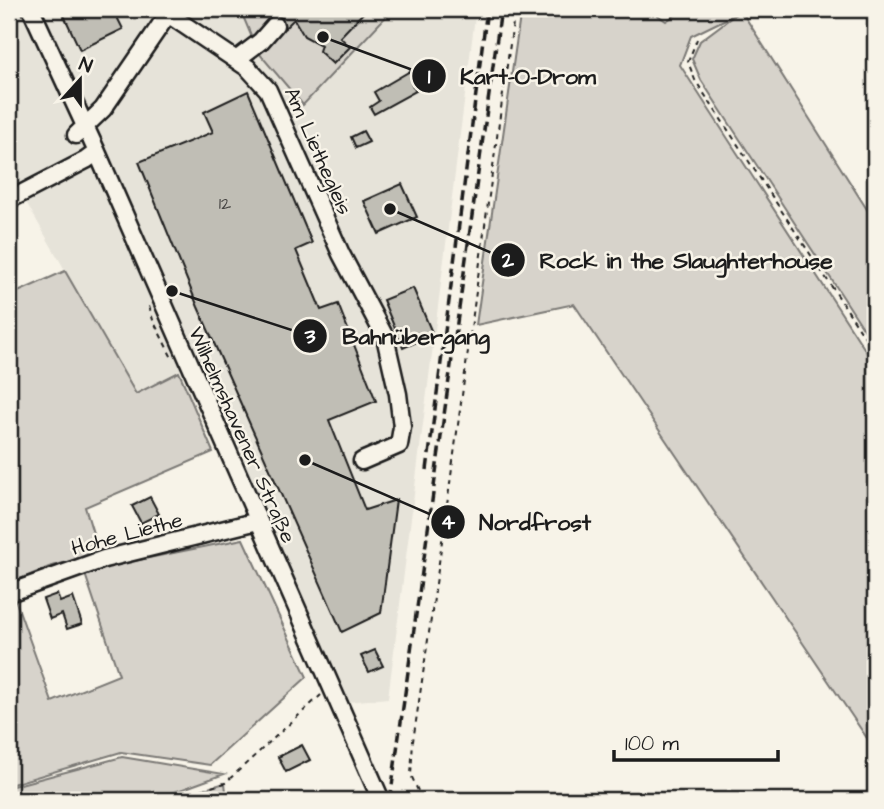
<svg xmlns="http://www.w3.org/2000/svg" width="884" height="809" font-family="'Architects Daughter',sans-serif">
	<rect width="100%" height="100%" fill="#f7f3e8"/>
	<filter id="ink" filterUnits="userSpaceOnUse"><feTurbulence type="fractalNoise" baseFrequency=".0143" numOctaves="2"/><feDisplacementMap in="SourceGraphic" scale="14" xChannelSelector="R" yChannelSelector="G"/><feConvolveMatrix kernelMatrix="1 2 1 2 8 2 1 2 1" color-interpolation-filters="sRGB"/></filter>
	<g filter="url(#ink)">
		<path fill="#e6e3d9" d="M9,9h231l18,43 45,53 90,-96h83l-88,689 -40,4 -149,-343 -63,35 -122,-213 -5,2z"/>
		<path fill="#d7d3cb" stroke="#7a7874" stroke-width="2" d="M240,9h153l-90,96 -45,-53z
			M521,9h128l17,12 18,-12h62l-4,3 133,210v124l-174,-266 -9,-21 8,-18 36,-27 -45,22 -11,29 195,300v385l-301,-446 -98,21z
			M65,271l71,123 43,-22 34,80 -128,55 14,46 -50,14 -40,17v-288z
			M243,539l64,138 -97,88 -89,-13 -112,33v-180l7,-3 36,100 67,-27 -35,-104z
			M122,757l102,17 -52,19 -60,7h-103v-13z
			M225,783l2,17h-69l15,-2z"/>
		<path fill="#c0beb5" stroke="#1c1c1c" stroke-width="2" d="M61,9h52l10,20 -43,21z
			M265,9h102l-27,28 10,10 -17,17 -14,-13 2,-6 -17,-9 -10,-17 -9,9 -3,-10 -10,-3z
			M431,59l6,11 -25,15 4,6 -42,23 -4,-7 9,-6 -5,-9z
			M248,91l64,152 -16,7 25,60 17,-6 38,97 -47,19 36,90 31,-10 -15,113 -39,19 -144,-325 -59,-145 74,-30 -9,-20z
			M363,131l6,11 -13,6 -5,-11z
			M402,184l15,33 -38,17 -15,-33z
			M413,288l20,47 -30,13 -20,-48z
			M150,497l9,17 -18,9 -9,-17z
			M57,594l3,8 13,-5 9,27 -15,5 -5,-15 -12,5 -7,-20z
			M375,650l8,16 -14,6 -8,-16z
			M302,745l8,15 -24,12 -8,-15z"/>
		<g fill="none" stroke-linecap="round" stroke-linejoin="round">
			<defs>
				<path id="minor" d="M31,9l66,143 284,648
					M236,60l25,-19 14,-16
					M76,135l27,-26 65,-95 80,54 20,22 73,164 44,83 13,57 4,33 -3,18 -37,16
					M9,200l77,-40 11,-8
					M9,593l95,-34 154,-38"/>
			</defs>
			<use href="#minor" stroke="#1c1c1c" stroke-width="21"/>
			<path stroke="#1c1c1c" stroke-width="2" stroke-dasharray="5 5" stroke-linecap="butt" d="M697,39l-9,23 7,18 180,272
				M149,306l4,14 19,38
				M173,798l52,-15 96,-88
				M422,800l-11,-25 2,-34c37,-244 67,-488 102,-732"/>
			<use href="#minor" stroke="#f7f3e8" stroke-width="16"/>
			<path stroke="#1c1c1c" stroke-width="3.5" stroke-dasharray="10 5" stroke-linecap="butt" d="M427,470l60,-461
				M390,800l111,-791"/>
		</g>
	</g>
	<g text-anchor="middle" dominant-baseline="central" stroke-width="5" stroke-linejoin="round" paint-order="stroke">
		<g font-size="18" fill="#454442">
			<text x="225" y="203">12</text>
		</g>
		<g font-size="21" fill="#1c1c1c" stroke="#f7f3e8">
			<text transform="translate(318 151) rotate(66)">Am Liethegleis</text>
			<text transform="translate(242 435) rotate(66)">Wilhelmshavener Straße</text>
			<text transform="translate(127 534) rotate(-15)">Hohe Liethe</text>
		</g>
	</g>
	<path fill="none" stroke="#1c1c1c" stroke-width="2.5" d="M323 37L429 76M390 209L508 260M172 291L310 336M305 460L448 522"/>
	<g fill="#1c1c1c" stroke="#f7f3e8" stroke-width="2.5">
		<circle cx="323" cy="37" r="7"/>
		<circle cx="390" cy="209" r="7"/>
		<circle cx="172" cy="291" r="7"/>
		<circle cx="305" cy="460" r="7"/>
		<circle cx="429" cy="76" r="18"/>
		<circle cx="508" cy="260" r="18"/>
		<circle cx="310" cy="336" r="18"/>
		<circle cx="448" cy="522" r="18"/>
	</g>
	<g font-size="21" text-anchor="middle" font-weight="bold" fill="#fff">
		<text x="429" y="83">1</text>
		<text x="508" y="267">2</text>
		<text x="310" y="343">3</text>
		<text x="448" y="529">4</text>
	</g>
	<g font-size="23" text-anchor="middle" font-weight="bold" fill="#1c1c1c" stroke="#f7f3e8" stroke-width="5" stroke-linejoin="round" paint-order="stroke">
		<text x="528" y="84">Kart-O-Drom</text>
		<text x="686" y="268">Rock in the Slaughterhouse</text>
		<text x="416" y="344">Bahnübergang</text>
		<text x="535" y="530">Nordfrost</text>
	</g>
	<rect width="884" height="809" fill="none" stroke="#f7f3e8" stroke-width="35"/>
	<rect x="18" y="18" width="849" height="774" fill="none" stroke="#1c1c1c" stroke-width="2.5" filter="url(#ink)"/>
	<g transform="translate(80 80) rotate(21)" stroke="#f7f3e8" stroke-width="5" paint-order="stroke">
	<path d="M0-5L12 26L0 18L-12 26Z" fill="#1c1c1c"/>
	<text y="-10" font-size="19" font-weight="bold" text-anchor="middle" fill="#1c1c1c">N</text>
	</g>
	<path d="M614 750v10h164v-10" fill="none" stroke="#1c1c1c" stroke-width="3.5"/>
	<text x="625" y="750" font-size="21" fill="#1c1c1c" stroke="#f7f3e8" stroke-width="5" paint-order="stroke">100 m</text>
</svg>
